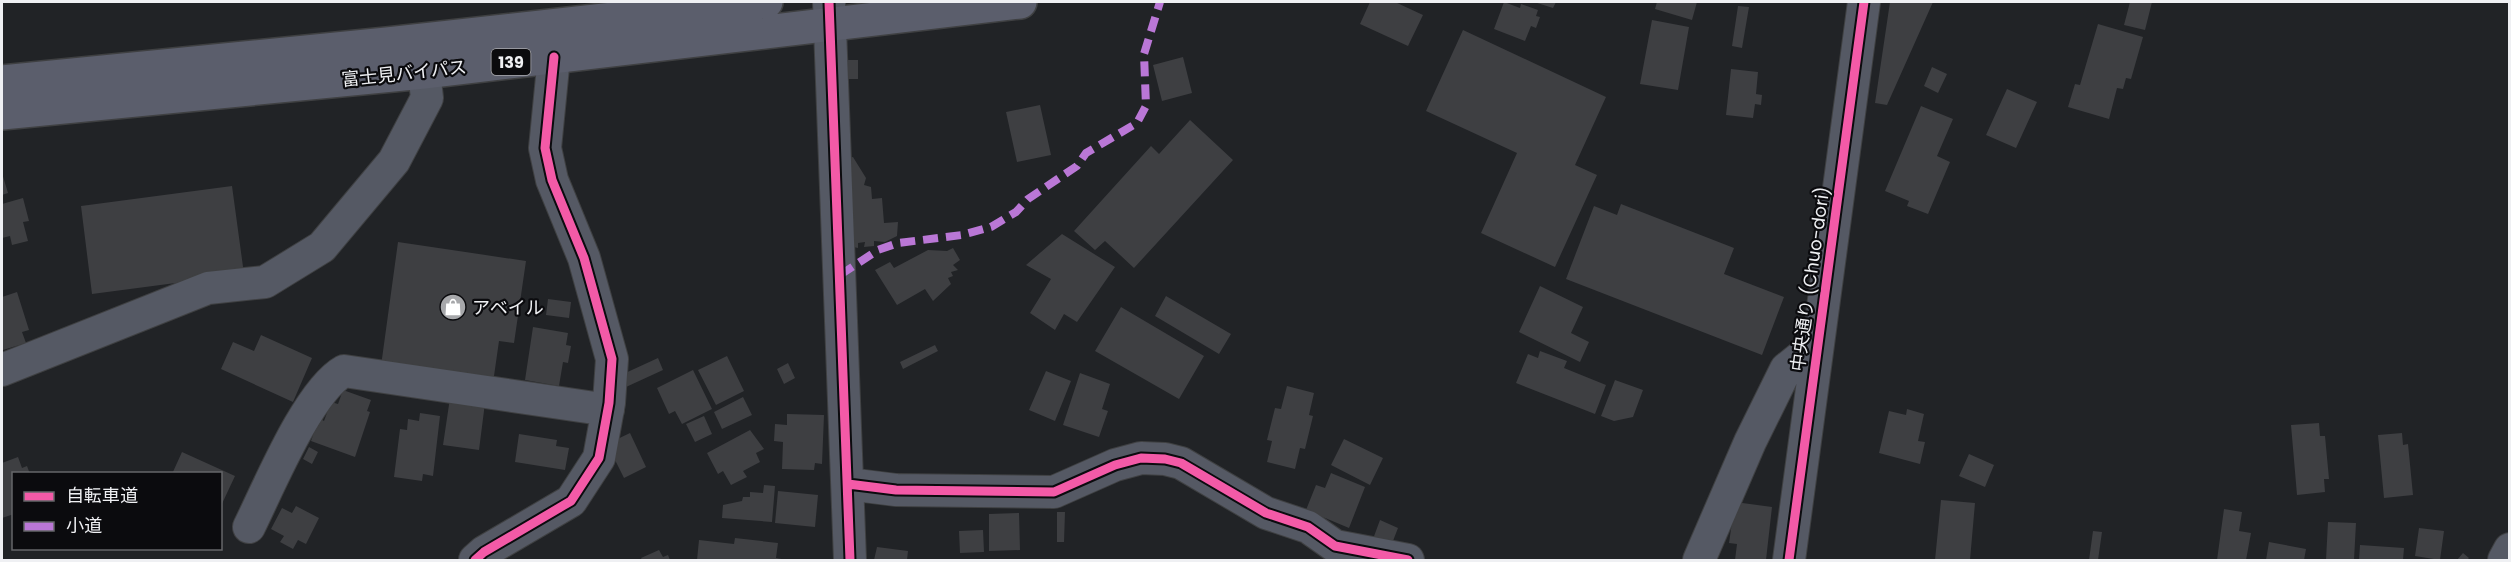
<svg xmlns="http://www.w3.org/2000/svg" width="2511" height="562" font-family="Poppins,'Noto Sans JP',sans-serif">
	<rect width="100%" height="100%" fill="#212326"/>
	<path fill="#3e3f42" d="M1370,2h25l28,13 -15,31 -48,-22z
		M1504,2l16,6 1,-4 17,6 -2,6 4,1 -4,11 -5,-2 -6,15 -31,-12z
		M1534,2h22l-3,6z
		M1657,2h40l-5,18 -37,-11z
		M1890,2h43l-46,103 -12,-2z
		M2130,2h22l-7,28 -21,-5z
		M1738,6l11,1 -7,41 -10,-2z
		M1652,20l37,7 -11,63 -38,-6z
		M2098,24l45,13 -12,42 -5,-1 -3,11 -6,-1 -8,31 -41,-12 7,-23 5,1z
		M1463,30l143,67 -31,68 22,10 -42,92 -74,-34 36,-80 -91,-42z
		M1183,57l9,36 -30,8 -9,-36z
		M844,60h14v19h-13z
		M1932,67l15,7 -9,19 -14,-7z
		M1731,69l27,3 -2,22 6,1 -1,10 -6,-1 -2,14 -27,-3z
		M2007,89l30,13 -21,46 -30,-13z
		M1040,105l11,50 -34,7 -11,-50z
		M1921,106l32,13 -16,37 13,6 -22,52 -21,-8 2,-5 -24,-10z
		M1190,120l43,40 -99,108 -29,-27 -10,9 -21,-19 77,-85 8,8z
		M853,157l13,21 -2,7 7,2 1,12 10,-1 2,25 14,-1 -1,14 -12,6 -11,-1v5l-10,1 1,-5 -7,1v5l-9,-2 -2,-88z
		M2,173l6,20 -6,2z
		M232,186l12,88 -152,20 -11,-88z
		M23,198l6,23 -6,1 5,19 -16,4 -2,-9 -8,2v-34z
		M1621,204l113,44 -10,26 60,23 -22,58 -196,-76 28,-73 23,9z
		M1062,234l53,33 -38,55 -13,-8 -9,16 -25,-17 21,-34 -25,-14z
		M398,242l128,19 -12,82 -15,-2 -6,42 -112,-17z
		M953,248l7,12 -7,5 5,5 -7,2 2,4 -5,2 3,6 -18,17 -8,-12 -28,16 -22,-35 15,-8 4,6 34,-18 19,1z
		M1540,286l43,21 -12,26 18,9 -9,20 -61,-30z
		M17,292l12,38 -7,2 4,11 -23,7 -1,-53z
		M1166,296l65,38 -12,20 -64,-38z
		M548,299l23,3 -2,16 -23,-3z
		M1121,307l83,49 -25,43 -84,-48z
		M533,327l35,6 -2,12 5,1 -3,17 -5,-1 -4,24 -34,-6z
		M261,335l51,23 -19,44 -72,-33 12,-27 21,9z
		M935,345l3,6 -35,18 -3,-7z
		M1540,351l27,10 -3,7 42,17 -11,29 -79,-31 12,-29 10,4z
		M727,356l17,35 -28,14 -18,-35z
		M658,358l5,12 -37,17 -5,-12z
		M788,363l7,15 -11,6 -7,-15z
		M693,370l19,39 -30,15 -7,-13 -6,3 -12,-26z
		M1046,371l25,10 -16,40 -26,-11z
		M1080,373l30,11 -8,25 6,2 -9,26 -36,-12z
		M1615,380l28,10 -10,27 -19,4 -13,-5z
		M1287,386l27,7 -5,22 4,1 -8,33 -5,-1 -5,21 -28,-7 5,-21 -5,-1 8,-32 6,1z
		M343,390l28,10 -4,11 3,1 -15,45 -44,-16 8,-23 5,3 7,-19 7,2z
		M743,397l9,18 -30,14 -8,-17z
		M450,398l35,5 -6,47 -36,-5z
		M1907,409l17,5 -6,27 7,1 -5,22 -41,-11 10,-42 17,4z
		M420,413l20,3 -7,60 -10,-2 -1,7 -28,-4 6,-48 7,1 1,-11 11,2z
		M787,414l37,1 -2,49 -7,-1 -1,7 -32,-1 1,-27 -9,-1 1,-17 12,1z
		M704,416l8,18 -17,8 -9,-18z
		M2319,423l1,13h5l4,43h-5l1,13 -28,3 -6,-70z
		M750,430l14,19 -8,4 4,9 -17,9 4,6 -16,8 -8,-14 -5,3 -11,-21z
		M630,433l16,34 -22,11 -17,-34z
		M2402,433l1,12 5,-1 5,51 -29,3 -6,-63z
		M519,434l38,6 -1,6 13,2 -4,22 -50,-8z
		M1344,439l39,19 -13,27 -39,-20z
		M309,447l9,5 -6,12 -9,-5z
		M182,452l53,24 -15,32v-34h-48z
		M1969,454l25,11 -9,22 -26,-11z
		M18,457l4,11 5,-2 3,8h-16v40l-12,4v-55z
		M1331,473l34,14 -16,41 -43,-18 10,-25 9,3z
		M764,485l11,1 -3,36 -50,-4 1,-13 19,-4 1,-4h7v-5l13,1z
		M778,491l40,4 -3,32 -40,-4z
		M1941,500l34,3 -5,57h-35z
		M1735,502l37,5 -6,53h-31l2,-16 -8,-1z
		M296,506l23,12 -13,26 -8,-4 -5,9 -13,-7 4,-6 -13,-7 11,-21 10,5z
		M2224,509l18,3 -3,19 12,2 -5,27h-29z
		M1057,512h8l-1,30h-7z
		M1019,513l1,37 -31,1v-37z
		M1380,520l18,8 -7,18 -18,-7z
		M2328,522l28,1 -2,37h-28z
		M2419,528l25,3 -4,29 -25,-4z
		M983,530l1,22 -24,1 -1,-22z
		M2093,531l9,1 -4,28h-9z
		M735,538l43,5 -2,15 11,2h-90l2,-20 35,4z
		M2269,542l37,7 -2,11h-38z
		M2360,545l44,3 -1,12h-44z
		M877,547l31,4 -1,9h-33z
		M659,550l4,7 5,-2 2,5h-28l-1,-2z
		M2463,553l6,5 -2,2h-10z"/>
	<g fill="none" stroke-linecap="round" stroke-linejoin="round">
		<defs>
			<path id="minor" d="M829,2l21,558
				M2,370l206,-82 57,-6 57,-35 72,-86 33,-63 -3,-26
				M848,484l48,6 158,2 61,-27 26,-7 24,1 16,4 85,50 42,14 27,19 73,14
				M249,527c19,-38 59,-136 95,-156l264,39
				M475,560l9,-8 87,-51 28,-43 10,-55 3,-44 -28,-101 -32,-78 -7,-32 9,-91
				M1699,560l51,-118 36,-73 15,-12 15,-4
				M1789,560l75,-558
				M2504,560l6,-11"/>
			<path id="highway" d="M2,82l385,-38 379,-42
				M2,113l422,-41 596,-70"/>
		</defs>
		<use href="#minor" stroke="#3f4042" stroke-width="34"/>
		<use href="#highway" stroke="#3f4042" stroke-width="36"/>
		<use href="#minor" stroke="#555964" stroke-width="32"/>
		<use href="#highway" stroke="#5b5e6c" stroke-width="33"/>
		<path stroke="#ba77d6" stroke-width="8" stroke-dasharray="15 8" stroke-linecap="butt" d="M840,275l38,-25 20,-7 64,-8 29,-8 25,-15 12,-13 49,-33 9,-13 51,-30 9,-17 -2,-52 16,-52"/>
		<defs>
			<path id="cycleway" d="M829,2l21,558
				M848,484l48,6 158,2 61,-27 26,-7 24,1 16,4 85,50 42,14 27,19 73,14
				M475,560l9,-8 87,-51 28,-43 10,-55 3,-44 -28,-101 -32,-78 -7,-32 9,-91
				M1789,560l75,-558"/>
		</defs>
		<use href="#cycleway" stroke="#0b0b0e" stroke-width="13"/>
		<use href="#cycleway" stroke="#f35aa7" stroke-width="9"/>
	</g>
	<defs>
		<symbol id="shop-disc" viewBox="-11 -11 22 22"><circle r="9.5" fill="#a7a8ab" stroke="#0b0b0e"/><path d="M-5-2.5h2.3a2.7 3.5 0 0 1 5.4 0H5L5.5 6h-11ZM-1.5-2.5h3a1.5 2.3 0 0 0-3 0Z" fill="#fff"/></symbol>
	</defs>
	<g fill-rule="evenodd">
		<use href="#shop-disc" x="438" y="292" width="30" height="30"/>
	</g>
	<g text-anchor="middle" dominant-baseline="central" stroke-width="4.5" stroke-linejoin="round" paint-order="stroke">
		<rect fill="#0b0b0e" stroke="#ababae" stroke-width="1.5" x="491.5" y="49" width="39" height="26" rx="4.5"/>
		<g font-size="16" font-weight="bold" fill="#eff0f3">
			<text x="511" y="62">139</text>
		</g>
		<g font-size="18" fill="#eff0f3" stroke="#0b0b0e">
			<text transform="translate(404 73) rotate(-6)">富士見バイパス</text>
			<text transform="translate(1810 279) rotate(-82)">中央通り (Chuo-dori)</text>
		</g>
		<g font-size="18" fill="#eff0f3" stroke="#0b0b0e" text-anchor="start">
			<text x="472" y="307">アベイル</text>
		</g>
	</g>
	<rect width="2511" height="562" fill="none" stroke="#eff0f3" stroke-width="6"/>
	<rect x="12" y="472" width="210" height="78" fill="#0b0b0e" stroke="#66676a" stroke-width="1.5"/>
	<rect x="24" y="492" width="30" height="9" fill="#f35aa7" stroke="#66676a" stroke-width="1.5"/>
	<text x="66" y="502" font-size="18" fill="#eff0f3">自転車道</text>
	<rect x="24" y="522" width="30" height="9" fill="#ba77d6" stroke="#66676a" stroke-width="1.5"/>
	<text x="66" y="532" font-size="18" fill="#eff0f3">小道</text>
</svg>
